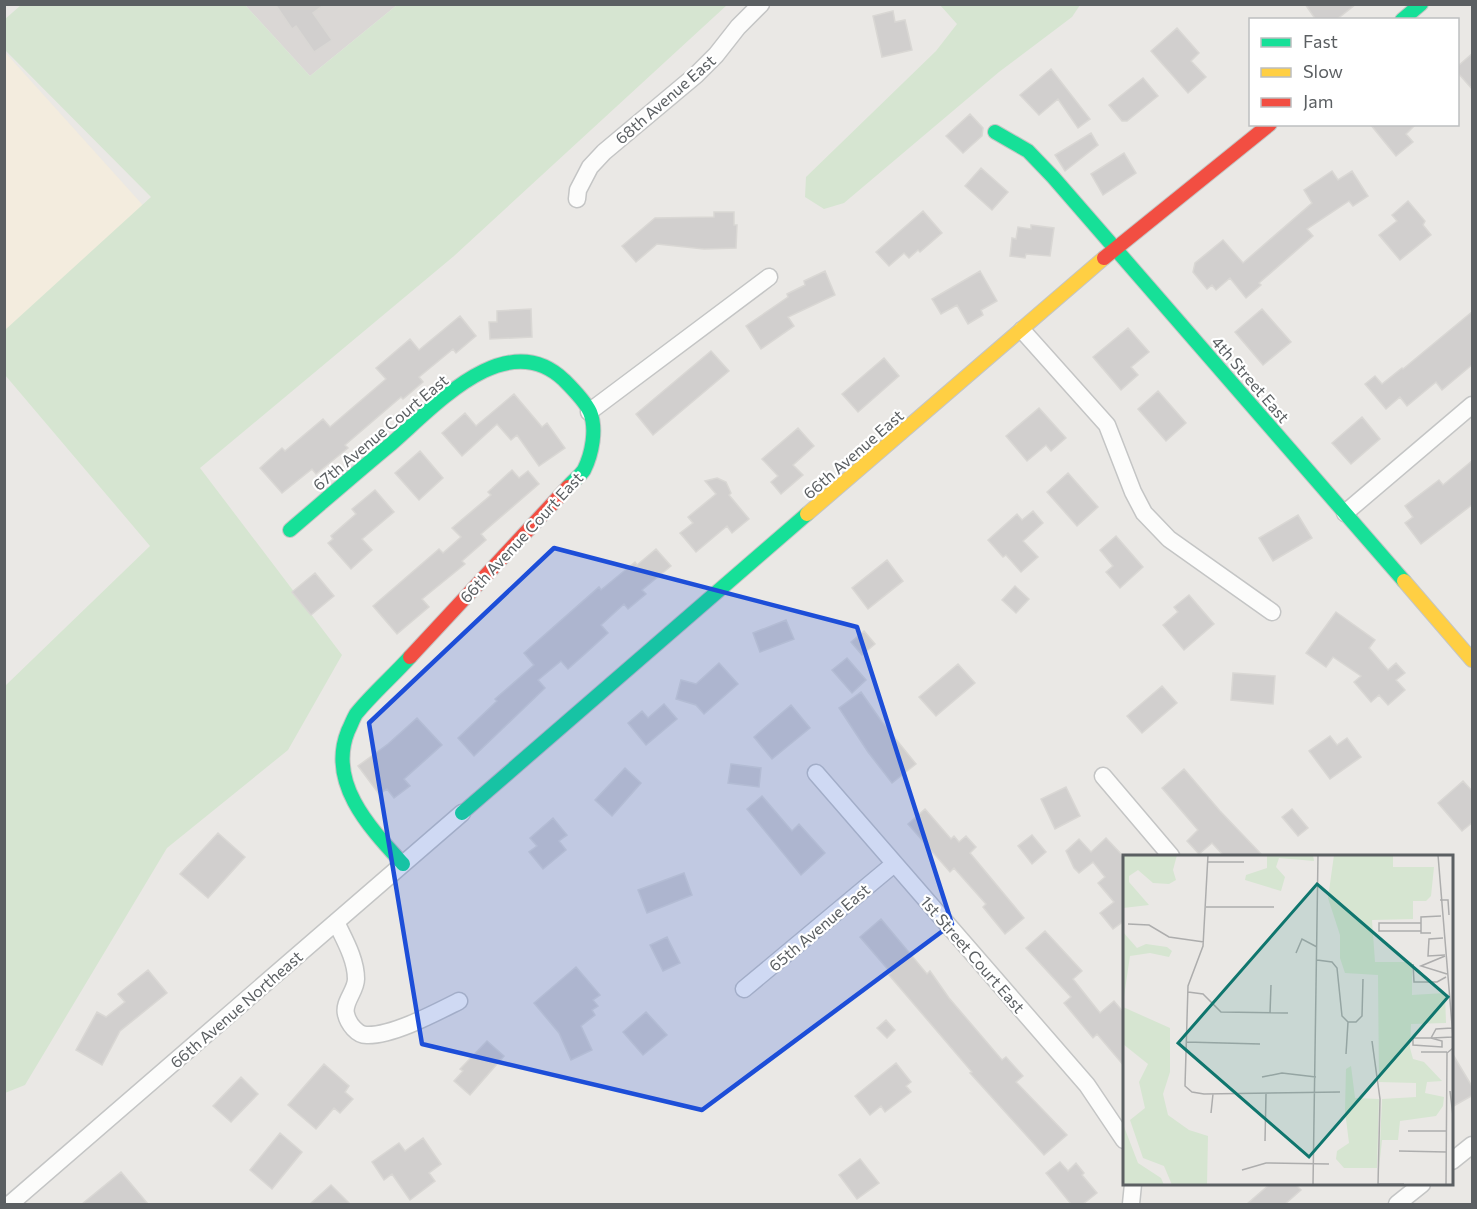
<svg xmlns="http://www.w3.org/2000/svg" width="1477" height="1209" font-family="Commissioner,sans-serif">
	<rect width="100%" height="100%" fill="#eae8e5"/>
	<path fill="#f3ecde" d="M4,51l154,171 -154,135z"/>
	<path fill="#dad7d5" d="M245,5h152l-87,71z"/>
	<path fill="#d6e5d1" d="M21,5h224l65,71 87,-71h330l-273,251 -254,212 142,187 -54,95 -121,98 -142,237 -20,8v-407l145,-140 -145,-171v-45l146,-133 -146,-147 -1,-30z
		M940,5h140l-8,12 -73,55 -155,131 -20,6 -19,-12 1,-20 130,-126 21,-27z"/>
	<path fill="#d1cfce" stroke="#d9d7d4" stroke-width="1.5" d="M275,4h50l-12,9 19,27 -18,12 -18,-26 -4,3z
		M1305,4h51l-20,16h-20z
		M893,11l2,11 10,-2 7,30 -30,7 -9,-41z
		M1177,28l22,25 -8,8 15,16 -18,16 -37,-42z
		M1473,53v37l-15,-17v-7z
		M1051,69l39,50 -12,9 -20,-29 -19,16 -19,-20z
		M1143,78l15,18 -31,25h-5l-13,-16z
		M970,114l13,14 -1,8 -19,17 -17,-17z
		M1370,124h46l-10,10 7,8 -17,14z
		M1091,133l7,12 -33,26 -10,-16z
		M1124,153l12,20 -33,22 -12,-21z
		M981,168l27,24 -16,18 -27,-24z
		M1332,171l6,9 14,-9 16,25 -15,10 -4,-5 -42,28 6,7 -54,47 2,2 -15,13 -16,-20 -14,12 -4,-5 -5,4 -14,-17 2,-9 28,-23 20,23 69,-60 -8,-13z
		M1408,201l17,20 -2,4 8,10 -31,25 -21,-25 18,-14 -5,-6z
		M923,211l19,22 -22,19 -2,-2 -9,8 -5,-5 -15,13 -13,-14z
		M714,212h20v13h3l-1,23 -32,1 -47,-5 -21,18 -14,-16 33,-28 59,-1z
		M1031,225l23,3 -4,28 -24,-2 -1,4 -15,-2 2,-18 4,1 2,-12 13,2z
		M825,271l10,24 -47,22 6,9 -33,23 -15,-23 42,-29 -1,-3 18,-9 -1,-4z
		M980,271l17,30 -16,9 2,5 -15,9 -11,-19 -16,9 -9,-15z
		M531,309l1,28 -42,2 -1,-17h8v-11z
		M1262,309l29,33 -28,23 -28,-33z
		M1473,311v53l-31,26 -6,-8 -29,24 -7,-9 -14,12 -21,-25 10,-8 7,8 20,-16 1,1z
		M460,316l16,20 -20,17 -3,-4 -34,28 4,5 -20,17 -2,-2 -56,48 3,3 -32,26 -4,-5 -30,24 -22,-25 22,-20 3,3 38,-32 7,8 56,-48 -10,-11 34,-29 9,11z
		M1128,328l21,24 -18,15 7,8 -17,15 -28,-33z
		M711,351l18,20 -76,64 -17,-21z
		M884,358l15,18 -41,36 -16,-18z
		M1158,391l28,32 -20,18 -28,-32z
		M514,394l28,33 5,-4 18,25 -26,18 -22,-31 -6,5 -14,-16 -35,32 -20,-23 23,-20 11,13z
		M1039,408l27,30 -15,13 -5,-6 -19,16 -21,-25z
		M1362,417l18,22 -29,25 -19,-21z
		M798,428l16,18 -21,19 10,10 -22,19 -10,-12 7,-6 -16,-17z
		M420,451l23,27 -24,22 -24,-27z
		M1473,460v44l-52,40 -16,-21 8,-6 -8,-11 34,-26 4,5z
		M512,470l7,8 9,-7 11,13 -58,50 5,6 -24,21 3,3 -43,35 7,8 -32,27 -24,-28 66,-57 4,4 18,-16 -9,-9 39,-33 -3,-3z
		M1068,473l30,34 -21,19 -30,-34z
		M717,478l9,4 5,11 -2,2 20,24 -17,14 -5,-7 -31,26 -16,-19 13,-10 -5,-6 28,-23 -11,-13z
		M375,490l19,22 -32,27 10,11 -21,19 -23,-26 5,-4 -2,-3 25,-22 -4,-5z
		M1033,511l10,12 -20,18 15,16 -17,15 -15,-17 -3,2 -15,-17 29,-26 5,6z
		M1298,515l14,23 -39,23 -14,-23z
		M1116,536l27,31 -23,21 -14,-16 7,-6 -13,-16z
		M656,549l15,17 -29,24 4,4 -18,15 -4,-5 -23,21 7,8 -22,20 -18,16 -7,-8 -23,19 7,8 -71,68 -16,-18 39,-37 -2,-2 39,-34 -10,-12 75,-66 2,3 34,-28 2,3z
		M887,560l16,21 -35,28 -16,-21z
		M315,573l19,23 -23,19 -19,-23z
		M1015,586l14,13 -13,14 -14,-13z
		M1189,595l25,29 -30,26 -21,-25 15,-13 -4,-5z
		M1336,612l39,28 -6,8 19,22 8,-7 9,10 -9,7 9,10 -17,15 -9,-10 -8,7 -17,-20 7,-6 -28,-19 -7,10 -20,-14z
		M786,620l8,19 -34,13 -7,-19z
		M864,631l11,13 -13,11 -11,-13z
		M847,658l19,22 -14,13 -20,-23z
		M719,663l19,21 -34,30 -8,-9 -20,-6 5,-19 15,4z
		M958,664l17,19 -39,33 -17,-19z
		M1233,673l42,3 -2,28 -42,-4z
		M1162,686l15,17 -35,30 -15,-17z
		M861,692l21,30 34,42 -24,19 -24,-31 -29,-44z
		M664,704l13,15 -31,26 -18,-22 14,-12 6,7z
		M791,705l19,23 -38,31 -18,-22z
		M417,718l25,27 -38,34 6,7 -16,12 -7,-9 -8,5 -21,-28 30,-22z
		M1330,736l7,9 10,-7 14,19 -31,22 -21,-28z
		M731,764l30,4 -2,19 -31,-4z
		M625,768l16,15 -29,33 -17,-16z
		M1184,769l36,42 43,45h-39l-12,-13 -13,11 -12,-13 11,-11 -36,-42z
		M1463,781l10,11v30l-11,9 -24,-28z
		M1066,787l14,29 -25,13 -14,-30z
		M762,796l30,35 7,-7 26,29 -24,22 -54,-66z
		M925,809l26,30 3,-3 5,6 7,-6 10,11 -6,6 54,65 -19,16 -22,-27 3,-3 -32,-36 -4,4 -42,-48z
		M1292,809l16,19 -10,8 -16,-19z
		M553,818l14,17 -8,6 7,9 -23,19 -14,-17 8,-6 -7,-8z
		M218,833l27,24 -37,41 -28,-24z
		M1032,835l14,17 -14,12 -14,-18z
		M1106,838l19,20v62l-12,9 -13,-16 14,-11 -16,-19 7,-6 -12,-15 -14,11 -5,-5 -8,-17 13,-12 12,13z
		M684,873l8,22 -45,18 -9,-23z
		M881,919l46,55 3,-3 19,27 53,62 4,-3 17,19 -7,6 51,53 -23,20 -74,-82 2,-1 -83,-97 2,-2 -31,-36z
		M1045,931l37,40 -9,8 27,34 14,-12 11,13v53l-28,-33 -4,4 -29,-35 7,-6 -45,-49z
		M667,937l13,26 -17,8 -13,-26z
		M576,967l24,28 -7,5 5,6 -6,4 3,5 -14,11 11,24 -21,10 -12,-27 -25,-30z
		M148,970l19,23 -47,38 -18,34 -26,-15 21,-38 9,5 19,-15 -7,-8z
		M646,1012l21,23 -24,20 -20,-23z
		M886,1020l9,10 -8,8 -10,-10z
		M487,1041l17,15 -34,39 -16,-14 9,-10 -3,-2z
		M1452,1053l21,35v7l-21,12z
		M896,1063l15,19 -5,4 5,6 -26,20 -4,-6 -11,9 -15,-19z
		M324,1064l25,22 -4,6 8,7 -13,14 -6,-5 -18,21 -28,-24z
		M241,1077l17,17 -27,28 -18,-16z
		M280,1133l22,19 -30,37 -22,-19z
		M423,1138l18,26 -12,9 6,8 -25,19 -18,-26 -8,6 -12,-18 27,-19 6,8z
		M860,1159l19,24 -22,16 -18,-24z
		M1060,1162l8,9 8,-8 8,10 -2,2 15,18 -14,11h-12l-25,-31z
		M121,1172l27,32h-66z
		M1270,1184h25l6,6 -16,14h-38z
		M331,1185l19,19h-40z"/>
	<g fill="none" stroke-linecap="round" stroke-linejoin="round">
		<defs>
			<path id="street" d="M577,199l1,-9 12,-23 14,-15 92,-77 20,-20 22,-28 23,-23
				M1022,330l85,95 26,67 11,21 25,26 103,73
				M589,412l180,-135
				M1345,513l127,-108
				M816,773l271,312 37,55
				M1103,776l68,80
				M336,922c8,17 20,37 20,57 0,12 -13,23 -10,35 2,9 11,22 22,21 26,0 67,-22 91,-34
				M744,989l150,-125
				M1452,1161l20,-16
				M10,1204l452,-391
				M1131,1204l2,-20
				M1397,1204l25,-20"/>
			<path id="fast" d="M1402,20l19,-16
				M995,132l33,19 25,26 351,404
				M290,530c34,-29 67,-58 101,-86 43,-37 115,-119 173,-64 9,9 21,21 26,32 7,17 2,42 -6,58 -4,6 -11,11 -16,17
				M462,813l345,-299
				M403,864c-33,-36 -76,-81 -55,-133 3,-6 5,-12 8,-17 16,-20 37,-38 54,-57"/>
			<path id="slow" d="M807,514l297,-256
				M1404,581l68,79"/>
			<path id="jam" d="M1104,258l166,-134
				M410,657l158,-170"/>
		</defs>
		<use href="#street" stroke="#c4c5c5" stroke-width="19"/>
		<use href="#fast" stroke="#c4c5c4" stroke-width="16"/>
		<use href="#slow" stroke="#c4c5c4" stroke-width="16"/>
		<use href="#jam" stroke="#c4c5c4" stroke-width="16"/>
		<use href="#street" stroke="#fcfcfb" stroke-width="16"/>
		<use href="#fast" stroke="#16e098" stroke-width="14"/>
		<use href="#slow" stroke="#ffcf43" stroke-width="14"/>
		<use href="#jam" stroke="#f24e42" stroke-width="14"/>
	</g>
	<path fill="#1d4ed8" fill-opacity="0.2" stroke="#1d4ed8" stroke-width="4.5" stroke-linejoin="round" d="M554,548l303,79 95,297 -250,186 -280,-66 -53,-321z"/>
	<g text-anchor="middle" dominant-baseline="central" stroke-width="4.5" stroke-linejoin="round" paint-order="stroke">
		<g font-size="16" fill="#5b5f62" stroke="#fff">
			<text transform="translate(665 99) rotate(-41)">68th Avenue East</text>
			<text transform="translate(1251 379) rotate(49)">4th Street East</text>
			<text transform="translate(380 432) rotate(-40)">67th Avenue Court East</text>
			<text transform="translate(853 454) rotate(-41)">66th Avenue East</text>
			<text transform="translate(521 537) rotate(-47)">66th Avenue Court East</text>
			<text transform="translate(819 927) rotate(-40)">65th Avenue East</text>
			<text transform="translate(973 954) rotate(49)">1st Street Court East</text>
			<text transform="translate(236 1009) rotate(-41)">66th Avenue Northeast</text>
		</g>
	</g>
	<g transform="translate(1123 855)">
		<rect width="330" height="330" fill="#eae8e5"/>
		<path d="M0,0h54l-4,15 3,10 -7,4 -16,-1 -15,-13 -9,6v6l20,23 -26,3zM144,0h46l1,6 -35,-3 -3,9 9,10 -4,14 -36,-11 1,-5 21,-7zM211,0h59v12h41l-3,29 -5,5h-13v18l-41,1 3,42h37v33l33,-2 1,30 -35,1 -1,24 3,11 11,3 18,19 -15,1 -2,11 19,4 -1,9 -7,10 -36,5 -2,19h-16l-3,28 3,-69 34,-2v-14l-37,-1 -1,-107 -33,-2 -5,-15v-23l-12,-37zM0,77l14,16 9,-4 21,3 5,4 -3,6 -19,-4 -20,3 -7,47zM0,152l47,21v44l-7,22 5,21 21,15 19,6 -1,49h-35l-8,-19 -21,-8 -13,-38 15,-12 -6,-26 9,-18 -25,-20zM228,211l4,32 24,1 -2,69h-33l-8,-9 1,-8 12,-8 -4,-32 1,-42zM0,269l15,39 23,15 3,7h-41z" fill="#d6e5d1"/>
		<path fill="none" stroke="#adadad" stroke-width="1.5" d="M85,0l-5,91 -15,40 -3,100 7,6 12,2 136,-2M315,0l15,182M85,7h36M317,45h8l1,15M83,52h68M5,69l21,1 20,12 35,5M298,76h-42v-8h42M308,78h-10v-16l20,-1M320,83l-14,1 -1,17 17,-1M173,98l6,-14 15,8M322,101l-24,10 26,8M194,105l15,2 5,6 5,48 6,6 -2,32M290,109l1,18h23l9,-5M65,137l15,2 18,18 67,1M147,158l1,-28M225,167h8l6,-6 1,-37M308,183l11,3v6l-29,-2v-7h18l5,-9 16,-1M309,183l21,-1M249,186l8,58 -2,86M63,187l74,2M298,197h26M139,222l20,-4 34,4M327,236l3,25M88,258l2,-19M285,276h38M142,286l1,-47M276,296l47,1M119,315l24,-7 63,1M255,329h26M190,330l5,-330M323,330l1,-132 6,-5"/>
		<path fill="#0f766e" fill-opacity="0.15" stroke="#0f766e" stroke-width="3" d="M194,29l131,113 -139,160 -131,-114z"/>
		<rect width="330" height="330" fill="none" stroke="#5b5f62" stroke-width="3"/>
	</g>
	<rect width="1477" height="1209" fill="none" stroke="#5b5f62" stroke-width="12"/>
	<rect x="1249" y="18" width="210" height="108" fill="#ffffff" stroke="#bdbfc0" stroke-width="1.5"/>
	<rect x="1261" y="38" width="30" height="9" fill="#16e098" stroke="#bdbfc0" stroke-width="1.5"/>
	<text x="1303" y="48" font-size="18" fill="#5b5f62">Fast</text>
	<rect x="1261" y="68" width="30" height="9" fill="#ffcf43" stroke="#bdbfc0" stroke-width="1.5"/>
	<text x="1303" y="78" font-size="18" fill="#5b5f62">Slow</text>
	<rect x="1261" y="98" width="30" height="9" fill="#f24e42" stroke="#bdbfc0" stroke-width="1.5"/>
	<text x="1303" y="108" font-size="18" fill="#5b5f62">Jam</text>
</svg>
